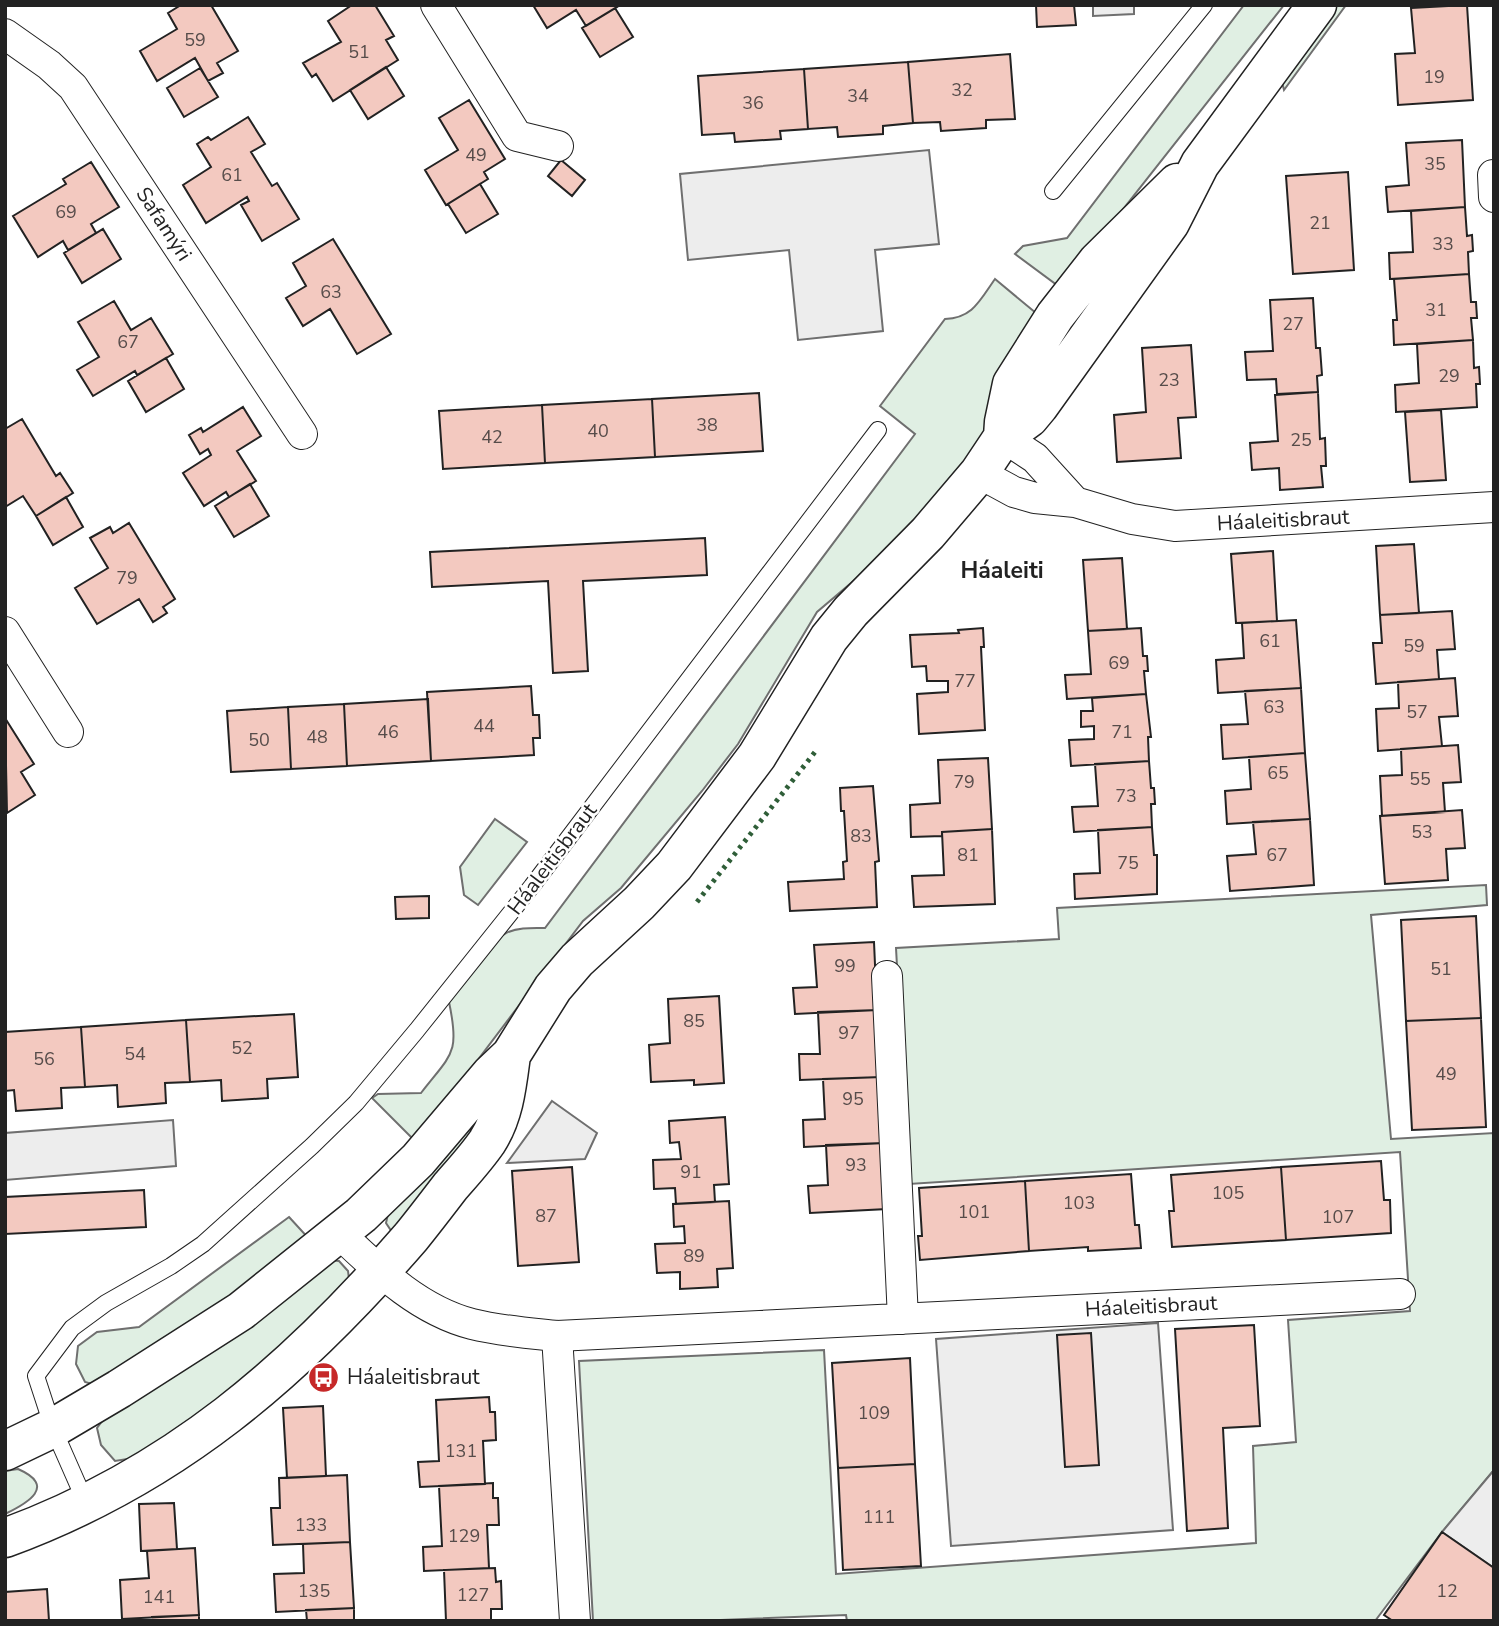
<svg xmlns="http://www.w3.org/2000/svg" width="1499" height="1626" font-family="'Nunito Sans',sans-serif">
	<rect width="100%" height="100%" fill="#fff"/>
	<path fill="#e0efe3" stroke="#6f6f6f" stroke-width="2" d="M1244,5h40l-223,283 -46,-34 8,-8 44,-8z
		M1328,5h18l-62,85 -2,-8z
		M995,279l47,39 -66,135 -86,97 -73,62 -79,132 -36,47 -81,97 -38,33 -125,165 -45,53 -41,-41 6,-4 43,-1c31,-40 39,-39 28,-91 13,-16 41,-61 57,-69 12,-6 27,-5 39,-5l370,-494 -35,-28 65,-87c28,-1 35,-19 50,-40z
		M495,819l32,23 -49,63 -14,-10 -4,-28z
		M1486,885l1,20 -116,10 20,224 103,-6v337l-52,62 -67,89h-528l-1,-6 -150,6h-103l-14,-260 245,-11 12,224 420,-31 -3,-97 43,-4 -8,-122 122,-9 -10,-159 -491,32 -13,-236 163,-9 -2,-31z
		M479,1112l12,3 -99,117 -6,-9 2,-9z
		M289,1217l23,25 -213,144 -14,-4 -9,-18 2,-18 19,-14 42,-5z
		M327,1260l12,1 9,10 2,16 -85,79 -125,91 -25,4 -14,-16 -4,-17 12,-16z
		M18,1469c39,17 10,34 -13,45v-43z"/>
	<path fill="#ededed" stroke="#6f6f6f" stroke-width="2" d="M1093,5h41v9l-41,2z
		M929,150l10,94 -64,6 8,81 -85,9 -9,-90 -101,10 -8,-86z
		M552,1101l45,32 -12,26 -78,4z
		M173,1120l3,46 -171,14v-47z
		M1158,1323l15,207 -222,16 -15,-207z
		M1494,1470v98l-52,-36z"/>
	<path fill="#f3c9c0" stroke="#222" stroke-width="2" d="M181,5h30l27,46 -21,12 6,10 -15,8 -13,-23 -38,23 -17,-30 37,-22 -9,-16z
		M352,5h23l19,31 -8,4 12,20 -65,41 -17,-27 -4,3 -9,-14 38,-21 -13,-21z
		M533,5h82l2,2 -31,19 -10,-16 -29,18z
		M1036,5h38l2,20 -39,2z
		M1467,5l6,95 -75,5 -3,-51 20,-1 -4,-45z
		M615,8l18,29 -33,20 -18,-29z
		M1010,54l5,65 -29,1v8l-45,3 -1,-9 -27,1 -5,-61z
		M908,62l5,61 -30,3v8l-45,3 -1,-10 -29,2 -4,-60z
		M386,67l18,29 -36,23 -18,-29z
		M200,68l18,29 -34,20 -17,-29z
		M804,69l4,60 -28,2 1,8 -46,3 -1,-9 -32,2 -4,-59z
		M469,100l36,59 -21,13 4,7 -42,26 -21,-35 33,-20 -19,-32z
		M248,117l17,27 -14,8 21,34 5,-3 22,36 -37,22 -21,-36 8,-4 -2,-4 -41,26 -23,-38 28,-18 -14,-23 11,-7 3,3z
		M1462,140l3,67 -77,5 -2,-25 23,-2 -3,-42z
		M561,160l24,20 -13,16 -24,-20z
		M91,162l28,45 -28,17 5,9 -28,17 -5,-9 -25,16 -25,-41 53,-32 -3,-5z
		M1348,172l6,98 -61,4 -7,-98z
		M480,184l18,30 -32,19 -18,-29z
		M1465,207l2,29 5,-1 1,16 -5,1 1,22 -79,5 -1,-26 24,-1 -2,-41z
		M103,229l18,30 -39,24 -18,-30z
		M333,239l58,95 -34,20 -27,-45 -27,17 -17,-28 20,-12 -13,-23z
		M1469,274l2,28h5l1,16h-6l2,22 -79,5 -1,-25h4l-3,-41z
		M1313,298l3,50h4l2,27 -5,1 1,16 -41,2 -1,-15 -29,1 -2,-28 28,-1 -3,-51z
		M114,301l17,29 20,-12 22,36 -36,21 -2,-4 -42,25 -16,-26 22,-13 -21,-35z
		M1473,340l1,28 5,-1 1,17h-4l1,23 -81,5 -1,-27 24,-2 -2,-39z
		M1191,345l5,72 -18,1 3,40 -64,4 -3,-47 32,-3 -4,-64z
		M166,358l18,31 -38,23 -18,-31z
		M1318,392l2,47 5,-1 1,28h-5l2,21 -43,3 -1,-22 -27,2 -2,-27 28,-2 -3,-46z
		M759,393l4,58 -108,6 -3,-58z
		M652,399l3,58 -110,6 -3,-58z
		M542,405l3,58 -102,6 -4,-58z
		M243,407l18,29 -24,15 19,30 -27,16 -3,-5 -22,14 -21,-33 28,-18 -3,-6 -8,5 -11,-19 12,-7 2,4z
		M1441,410l5,70 -36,2 -5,-70z
		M22,419l34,57 4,-3 13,20 -37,23 -13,-20 -18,11v-78z
		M250,484l19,32 -35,21 -19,-31z
		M66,497l17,30 -30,18 -17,-29z
		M129,523l46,76 -12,8 4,6 -14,9 -14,-23 -42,25 -22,-36 33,-20 -18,-30 20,-11 3,6z
		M705,538l2,37 -124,6 5,90 -35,2 -5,-92 -116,6 -2,-35z
		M1414,544l5,69 -39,2 -4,-69z
		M1273,551l4,70 -41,2 -5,-69z
		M1122,558l5,71 -39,2 -5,-71z
		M1452,611l3,38 -18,1 2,29 -63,5 -3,-41h9l-2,-28z
		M1296,620l5,68 -83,5 -2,-33 28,-2 -2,-35z
		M983,628l1,19h-3l4,83 -66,4 -2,-40 31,-2v-11h-21l-1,-15 -14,1 -2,-32 49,-2 -1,-3z
		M1141,628l2,28h4l1,15h-4l2,23 -79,5 -2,-24 26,-1 -3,-43z
		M1455,678l3,38 -19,1 3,29 -64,5 -2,-42 23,-1 -1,-26z
		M531,686l2,29h6l1,23h-7l1,17 -103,6 -4,-69z
		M1301,688l4,65 -82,6 -2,-34 27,-1 -3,-33z
		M1146,694l5,43h-3l1,24 -78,5 -2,-26 25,-1v-13l-13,1v-16h12l-1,-13z
		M428,699l3,62 -84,5 -3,-62z
		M344,704l3,62 -56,3 -3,-62z
		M288,707l3,62 -60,3 -4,-61z
		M5,718l29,46 -13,8 14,23 -28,18z
		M1458,745l3,37 -18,1 2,29 -63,4 -2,-40 22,-1 -1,-26z
		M1305,753l5,66 -83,5 -2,-33 26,-2 -2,-32z
		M988,758l4,71 -50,3v4l-31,1 -1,-32 30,-2 -2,-43z
		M1149,761l2,27h3l1,16h-4l1,23 -78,5 -2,-25 26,-1 -3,-42z
		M873,786l6,75 -4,1 2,45 -87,4 -2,-29 56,-3 -1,-17 4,-1 -3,-50h-3l-1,-23z
		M1462,810l3,38 -19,1 2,31 -63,4 -5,-68z
		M1310,819l4,66 -84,6 -3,-35 29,-2 -3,-32z
		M1152,827l2,28h3v39l-82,5 -1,-25 26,-1 -2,-43z
		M992,829l3,75 -81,3 -2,-31 32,-1 -2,-43z
		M429,896v22l-33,1 -1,-22z
		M1476,916l5,102 -75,3 -5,-101z
		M874,942l3,68 -82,4 -2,-26 24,-1 -3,-42z
		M719,996l5,87 -30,2v-5l-43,2 -2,-37 21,-2 -2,-44z
		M878,1010l3,67 -81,3 -1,-26h21l-2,-42z
		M294,1014l4,63 -31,2 1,19 -46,3 -1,-21 -31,2 -4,-62z
		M1481,1018l5,109 -74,3 -6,-109z
		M186,1020l4,62 -25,1 1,20 -48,4 -1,-22 -32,2 -4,-60z
		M81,1027l4,60 -24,1 1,20 -46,3 -2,-21 -9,1v-59z
		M881,1077l3,66 -80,4 -1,-27 22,-1 -2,-40z
		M725,1117l4,67 -15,1 1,17 -39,2 -1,-16 -21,1 -1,-29 28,-1 -2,-17 -9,1 -1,-22z
		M884,1143l3,66 -77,4 -2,-27 20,-1 -2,-40z
		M1381,1161l3,39h6l1,33 -105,7 -5,-73z
		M572,1167l7,95 -61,4 -6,-95z
		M1281,1167l5,73 -114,7 -3,-36h5l-3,-36z
		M1131,1174l4,51h4l2,23 -53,3v-4l-59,4 -4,-70z
		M1025,1181l4,70 -109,9 -2,-24h4l-3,-48z
		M144,1190l2,37 -141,7v-37z
		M729,1201l4,67 -16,1 1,18 -38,2v-17l-23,1 -2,-29 30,-1 -1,-17 -10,1 -1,-23z
		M1254,1325l6,101 -37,2 5,100 -41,3 -12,-202z
		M1091,1333l8,132 -34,2 -8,-132z
		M910,1358l5,106 -77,4 -6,-105z
		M489,1397l1,15h5l1,28 -13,1 2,43 -65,3 -2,-25 21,-1 -3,-61z
		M323,1406l3,70 -39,2 -4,-70z
		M915,1464l6,102 -78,4 -5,-102z
		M347,1475l3,67 -77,3 -2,-37h9l-1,-30z
		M493,1483v15h5l1,27h-12l2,43 -65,3 -1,-24 19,-1 -3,-60z
		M174,1503l3,46 -36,2 -2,-47z
		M1442,1532l52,36v53h-101l-9,-6z
		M350,1542l4,66 -78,4 -2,-38 30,-1 -1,-29z
		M195,1548l4,67 -77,4 -2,-39 29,-2 -2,-27z
		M495,1568l1,14 5,-1 1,28h-11v12h-45l-2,-51z
		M47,1589l2,32h-44v-29z
		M354,1608v13h-47l-1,-11z
		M199,1615v6h-47v-4z"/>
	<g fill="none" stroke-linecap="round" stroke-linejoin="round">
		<defs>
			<path id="service" d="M1053,191l151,-186
				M86,1503l-33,-75 -17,-52 36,-48 34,-25 65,-37 32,-22 109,-98 44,-43 61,-73 115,-144 346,-456"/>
			<path id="minor" d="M436,5l81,131 41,10
				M5,34l44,31 24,22 229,347
				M1493,175l1,22
				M1003,437l32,21 40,44
				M979,473l35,19 21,6 40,4 57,17 43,7 319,-19
				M5,632l63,100
				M887,976l16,343
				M339,1233c39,37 79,77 133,91 28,7 57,9 85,12l843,-42
				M557,1336l18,285"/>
			<path id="tertiary" d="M1003,437l1,-15 8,-38 43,-68 43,-55 79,-78
				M5,1451l48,-23 66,-39 122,-78 120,-96 57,-55 73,-86 20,-19 42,-67 24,-28 62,-57 35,-37 83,-110 72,-118 22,-27 77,-78 51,-60 24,-36 26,-19 10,-12 131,-183 30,-59 117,-159
				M5,1538c169,-62 289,-166 406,-301 13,-16 26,-33 39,-50 13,-15 26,-29 37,-45 17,-26 20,-56 24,-87"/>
		</defs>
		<use href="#service" stroke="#222" stroke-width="18"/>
		<use href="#minor" stroke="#222" stroke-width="32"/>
		<use href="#tertiary" stroke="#222" stroke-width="41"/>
		<use href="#service" stroke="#fff" stroke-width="16"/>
		<use href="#minor" stroke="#fff" stroke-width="30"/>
		<use href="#tertiary" stroke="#fff" stroke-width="38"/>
		<path stroke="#2f5e38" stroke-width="5" stroke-dasharray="3.5 5" stroke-linecap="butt" d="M697,902l118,-150"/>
	</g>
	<defs>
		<symbol id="bus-disc" viewBox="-11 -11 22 22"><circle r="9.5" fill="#c62828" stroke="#fff"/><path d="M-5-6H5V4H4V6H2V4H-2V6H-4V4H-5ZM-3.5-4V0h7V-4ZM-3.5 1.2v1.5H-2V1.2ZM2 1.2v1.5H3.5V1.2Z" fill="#fff"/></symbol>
	</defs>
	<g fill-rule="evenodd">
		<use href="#bus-disc" x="306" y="1360" width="35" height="35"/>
	</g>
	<g text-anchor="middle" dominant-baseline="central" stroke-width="5" stroke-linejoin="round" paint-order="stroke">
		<g font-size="18" fill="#564c4a">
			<text x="195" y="40">59</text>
			<text x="359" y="52">51</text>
			<text x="1434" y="77">19</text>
			<text x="962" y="90">32</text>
			<text x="858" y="96">34</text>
			<text x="753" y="103">36</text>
			<text x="476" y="155">49</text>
			<text x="1435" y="164">35</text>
			<text x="232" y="175">61</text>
			<text x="66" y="212">69</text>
			<text x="1320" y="223">21</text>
			<text x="1443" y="244">33</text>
			<text x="331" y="292">63</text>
			<text x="1436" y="310">31</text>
			<text x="1293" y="324">27</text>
			<text x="128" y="342">67</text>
			<text x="1449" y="376">29</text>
			<text x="1169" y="380">23</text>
			<text x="707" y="425">38</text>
			<text x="598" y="431">40</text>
			<text x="492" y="437">42</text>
			<text x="1301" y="440">25</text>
			<text x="127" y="578">79</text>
			<text x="1270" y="641">61</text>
			<text x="1414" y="646">59</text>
			<text x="1119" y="663">69</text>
			<text x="965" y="681">77</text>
			<text x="1274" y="707">63</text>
			<text x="1417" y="712">57</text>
			<text x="484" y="726">44</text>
			<text x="388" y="732">46</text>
			<text x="1122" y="732">71</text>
			<text x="317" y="737">48</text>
			<text x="259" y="740">50</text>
			<text x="1278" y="773">65</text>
			<text x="1420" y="779">55</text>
			<text x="964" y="782">79</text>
			<text x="1126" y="796">73</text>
			<text x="1422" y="832">53</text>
			<text x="861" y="836">83</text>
			<text x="968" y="855">81</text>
			<text x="1277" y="855">67</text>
			<text x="1128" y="863">75</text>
			<text x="845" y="966">99</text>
			<text x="1441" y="969">51</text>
			<text x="694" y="1021">85</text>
			<text x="849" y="1033">97</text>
			<text x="242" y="1048">52</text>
			<text x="135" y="1054">54</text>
			<text x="44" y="1059">56</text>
			<text x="1446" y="1074">49</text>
			<text x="853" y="1099">95</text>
			<text x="856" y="1165">93</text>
			<text x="691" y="1172">91</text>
			<text x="1228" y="1193">105</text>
			<text x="1079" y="1203">103</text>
			<text x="974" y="1212">101</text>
			<text x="546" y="1216">87</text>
			<text x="1338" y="1217">107</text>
			<text x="694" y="1256">89</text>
			<text x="874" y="1413">109</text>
			<text x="461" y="1451">131</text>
			<text x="879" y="1517">111</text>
			<text x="311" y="1525">133</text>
			<text x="464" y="1536">129</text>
			<text x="314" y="1591">135</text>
			<text x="1447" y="1591">12</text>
			<text x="473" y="1595">127</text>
			<text x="159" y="1597">141</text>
		</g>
		<g font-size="21" fill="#222" stroke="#fff">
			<text transform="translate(164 224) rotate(57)">Safamýri</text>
			<text transform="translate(1283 520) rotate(-3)">Háaleitisbraut</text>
			<text transform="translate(552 859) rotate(-53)">Háaleitisbraut</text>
			<text transform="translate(1151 1306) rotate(-3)">Háaleitisbraut</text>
		</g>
		<g font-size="21" fill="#222" stroke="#fff" text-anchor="start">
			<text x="347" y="1377">Háaleitisbraut</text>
		</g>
		<g font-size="23" font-weight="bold" fill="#222" stroke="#fff">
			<text x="1002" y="570">Háaleiti</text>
		</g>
	</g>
	<rect width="1499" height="1626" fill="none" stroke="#222222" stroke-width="14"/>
</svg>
